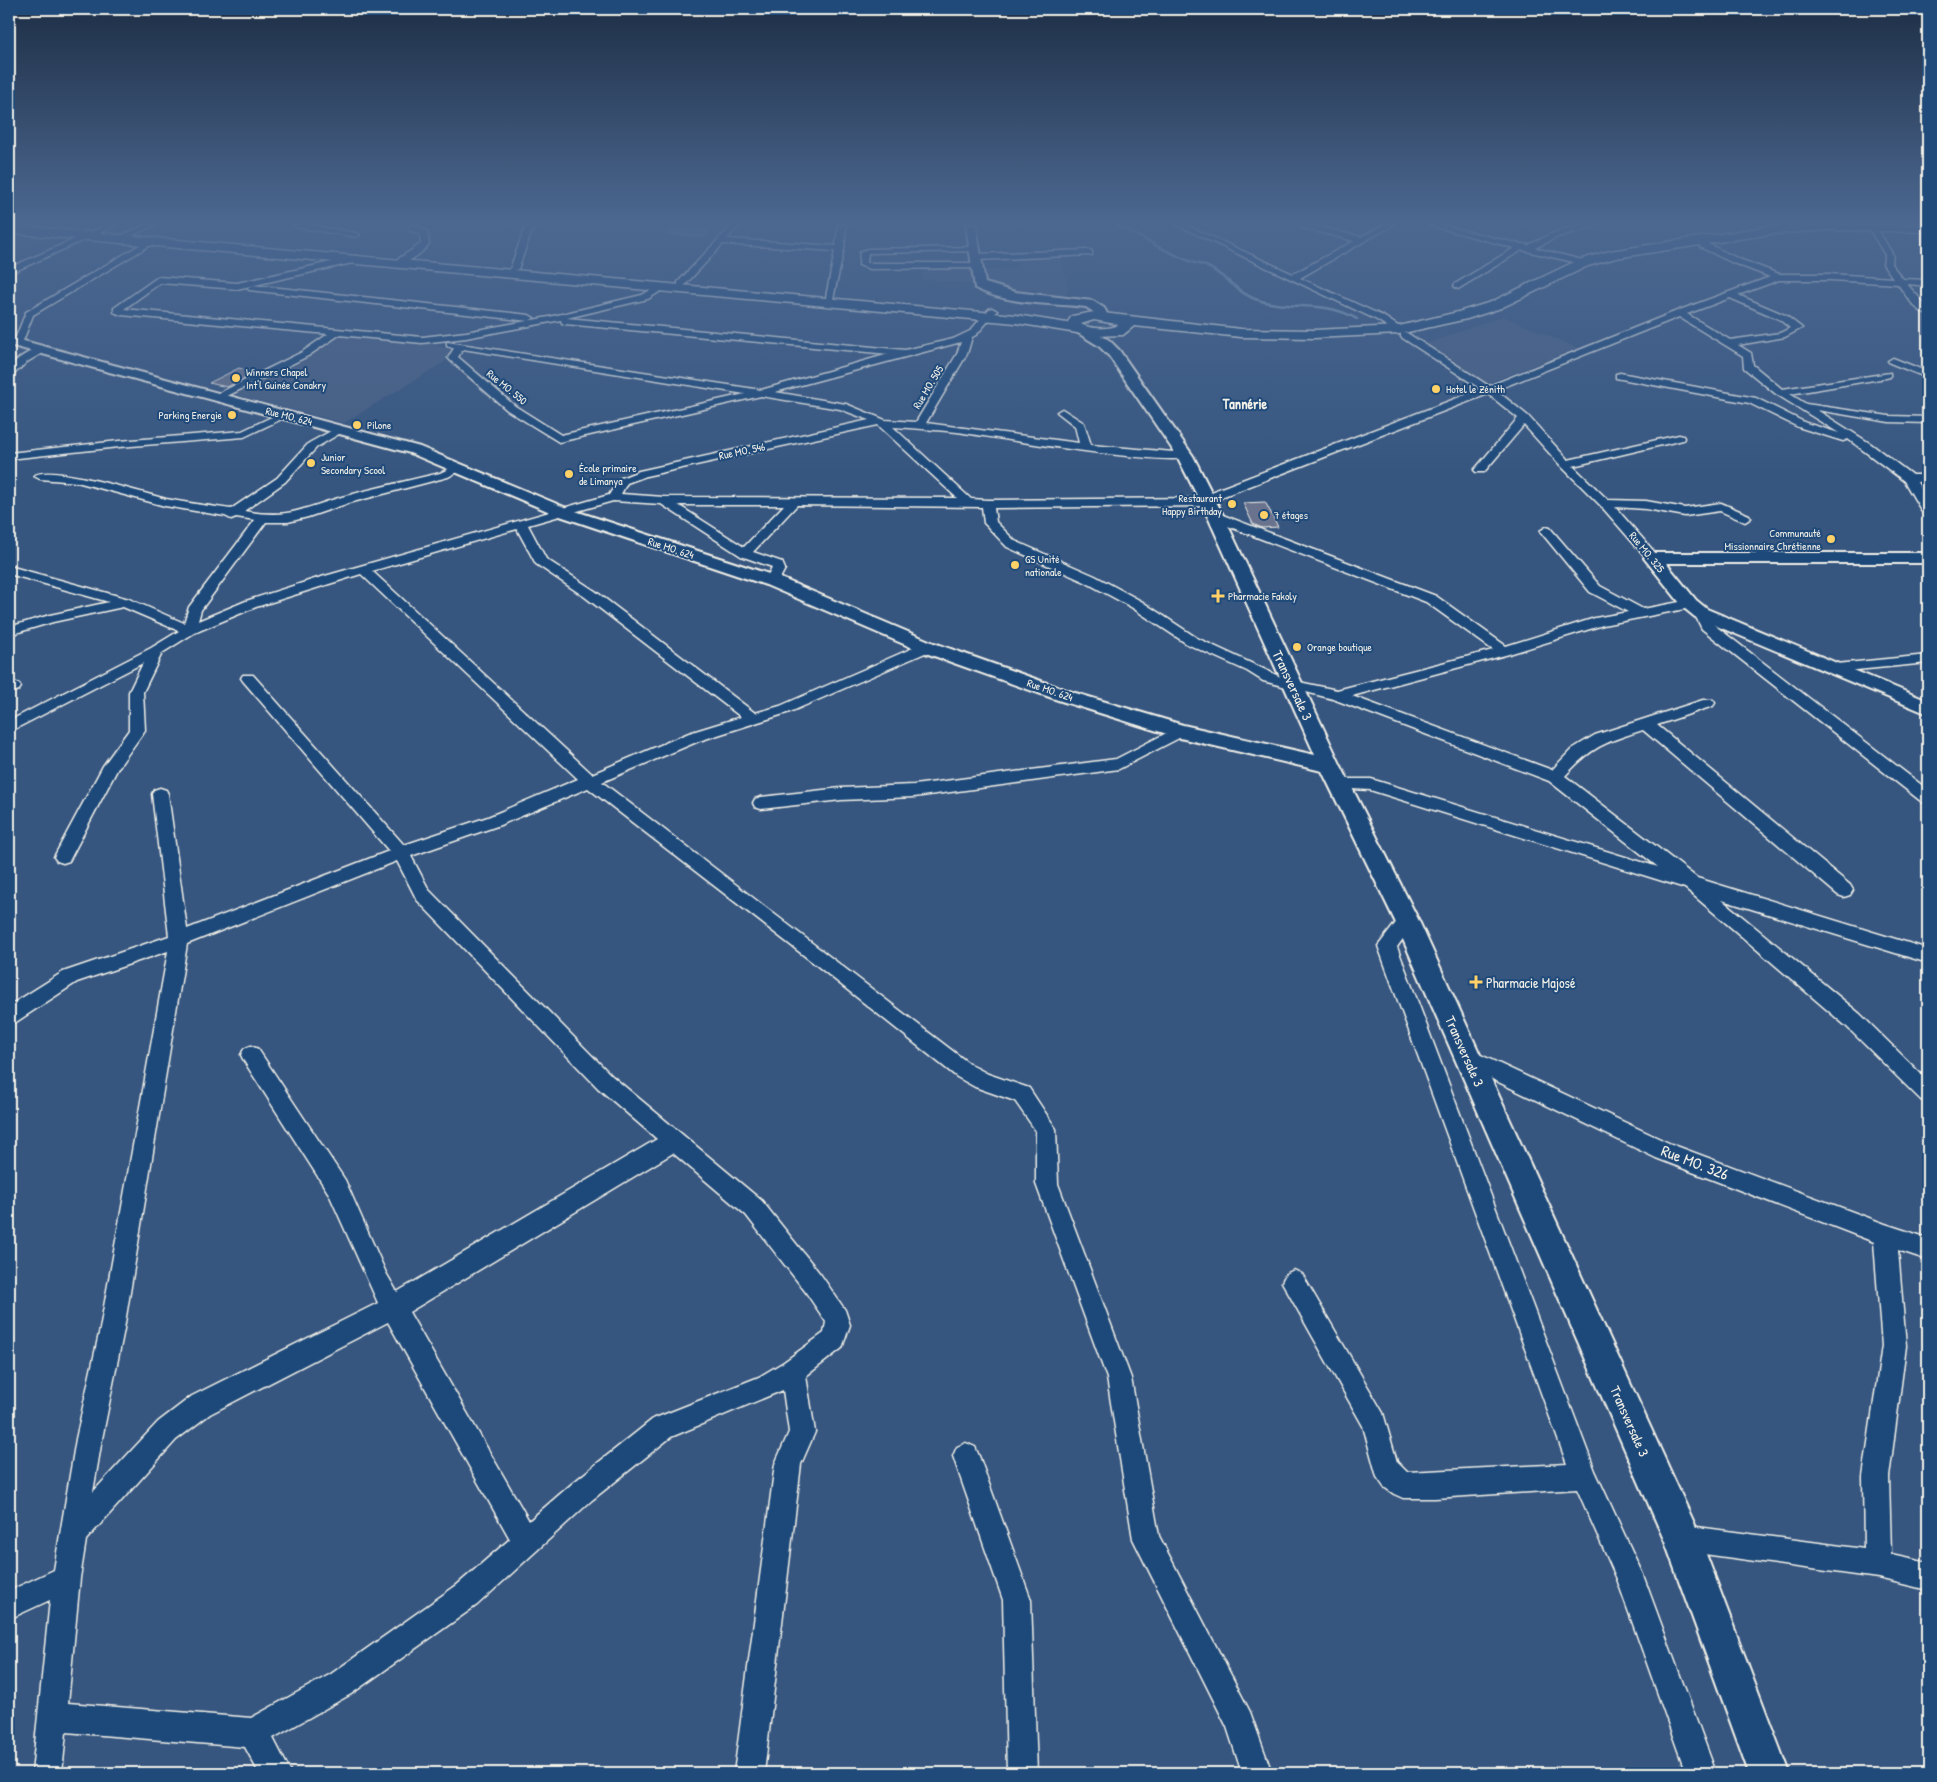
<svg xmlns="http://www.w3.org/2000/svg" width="1937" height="1782" font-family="'Patrick Hand',sans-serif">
	<rect width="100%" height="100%" fill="#365680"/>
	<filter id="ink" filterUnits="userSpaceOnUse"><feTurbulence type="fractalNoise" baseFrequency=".02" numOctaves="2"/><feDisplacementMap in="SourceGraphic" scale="10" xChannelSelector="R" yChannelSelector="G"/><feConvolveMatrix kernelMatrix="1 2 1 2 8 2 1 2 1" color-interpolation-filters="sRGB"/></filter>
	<g filter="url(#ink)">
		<path fill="#465f84" d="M1061,256l7,31 -3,8 -25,-1 -3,-4 -5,-1 -9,3 -37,-6 -2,-16 34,-1 -2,-12z
			M924,266h47l3,18 -52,-5z
			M1503,316l75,32 -92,36 -61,-40z
			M338,334l82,7 34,9 -11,13 -99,60 -115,-30 83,-40z"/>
		<path fill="#4d7d87" stroke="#a0b7b8" d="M674,227l36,4 -7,6 -37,-3z"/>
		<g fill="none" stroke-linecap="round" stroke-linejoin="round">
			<path stroke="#8fabc2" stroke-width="2.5" d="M1116,225c25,12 50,27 76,37 4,2 10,2 14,4 20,9 32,29 55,35 35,10 61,-2 96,18"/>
		</g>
		<path fill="#6b738d" stroke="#f4f1e8" d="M239,368l17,5 -29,14 -18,-4z
			M1265,502l5,9 8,16 -16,1 -9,-4 -10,-21z"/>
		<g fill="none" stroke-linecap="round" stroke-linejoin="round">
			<defs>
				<path id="street" d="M105,225h10l-17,9 -7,-2z
					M145,225h10l-26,12 -7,-2z
					M292,225h16l48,8 4,2 -4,2 -60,-10z
					M411,225h8l-2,2 10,4 2,13c-6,8 -23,22 -34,21v-4l26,-17 -1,-10 -9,-3 -2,-4z
					M526,225h8l-16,44 -7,2 -1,-2z
					M732,225h8l-13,14 109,7 2,-21h8l-2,24 -11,50h-6l-1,-2 9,-46 -112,-7 -39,42h-6v-4z
					M1177,225h9l107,49 61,-33 -54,-14 -1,-2h12l50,12 23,-12h9l-93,53 83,38 21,14 -2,2h-6l-19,-12z
					M1429,225h12l79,19h6l1,2c21,-11 46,-24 70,-21l-39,12 -23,11 51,13v4l-64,-15 -64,39 -4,-3 1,-2 59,-36z
					M1774,225h14l10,3 -4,2z
					M1871,228l7,2 15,25 -2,9 12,15 25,1v6l-21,-2 21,24v7c-13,-4 -23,-21 -30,-31l-68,-4h-51l-41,15 47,20 17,13 -17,9 -47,8 13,8 2,12 29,24 108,-16v4l-4,1 -96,16 16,10 83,12 39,1v6l-39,-1 -72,-12 54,34 41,31h16v6l-11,1 11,20v14l-4,-1 -20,-34 -56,-42 -5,2 -45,-14 -49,-24 -133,-25v-4l4,-1 136,25 50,25 33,10 -63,-39 -32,-26 -1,-12 -64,-39 -183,73 32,26 40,44 111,-25 4,1 1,2 -1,2 -110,26 35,34 38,1 39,7 36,-5 28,12 2,3 -6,4 -25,-11 -35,5 -39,-7 -31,-2 42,48 2,3 -2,3h-8l-48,-55 -40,-40 -37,-41 -40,47h-8l-2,-2 2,-2 42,-50 -30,-24 -264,102 -15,10 -215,2 2,14 19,19 80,35 46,25 56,37 88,41 52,11 156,-40 -67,-48 -214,-82 -2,-3 2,-3h8l216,82 70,50 89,-28 33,-6 -38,-20 -50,-61 6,-4 4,1 50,58 43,23 47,-9 5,1 2,3 -2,3 -92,18 -94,29 -157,42 200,74 20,-21 23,-14 108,-35h10l2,3 -2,3 -56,19 193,160 3,5 -3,5 -6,2 -6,-2 -195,-165c-37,12 -51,16 -78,46l132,102 231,71v14l-206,-63 138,114 68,67v22l-7,-3 -75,-74 -161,-138 -315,-98 -36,-2 -2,-4 2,-4 6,-1h31l287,88 -109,-86 -216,-82 -70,-18 -16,-10 -60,-27 -56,-37 -46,-25 -78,-35 -23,-24 -2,-16 -185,-2 -44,47 29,10 3,7 -8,15 -5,1 -7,-4 7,-14 -31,-11 -80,-52 -48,-3 -85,24 18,34 49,32 160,122 25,-7 142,-62 5,-1 7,4 -2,3 -142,62 -91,29 -97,41 369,283 17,9 41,14 27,41 2,55 73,194 28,158 91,176 22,61h-30l-15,-46 -94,-188 -26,-161 -71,-194v-53l-21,-30 -40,-14 -18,-10 -142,-113 -227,-176 -88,37 -89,31 18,34 183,186 150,125 59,74 24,35 5,15 -8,23 -36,28 9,56 -14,32 -37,309h-30l41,-309 14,-32 -6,-42 -112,47 -79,63 -115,105 -126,89 -78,44 18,35h-32l-14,-26 -179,-15 -4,41h-30l18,-173 -41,19v-28l45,-21 22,-131 24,-110 68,-378 -91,31 -61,40 -7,2v-18l54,-34 106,-36 -17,-142 2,-4 6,-2 6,2 2,4 19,135 202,-78 -146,-170 -2,-3 2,-3h10l151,170 84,-28 90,-38 -217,-205 -105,33 -62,26 -32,20 -19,39 2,38 -27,38 -49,93 -6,2 -6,-2 -3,-4 49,-91 26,-36v-38l14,-29 -134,69v-11l142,-73 28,-17 -56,-24 -70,15 -44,13v-8l41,-12 59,-13 -100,-28v-8l120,33 55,24 5,-16 66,-87 -19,-3 -5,2 -6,-3 -60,-10 -88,-24 -37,-3 -6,-3c13,-13 111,18 132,23 21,4 44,7 65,10l46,-31 32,-35 31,-17 5,3 -1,2 -27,16 -32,35 -41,29c46,8 56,-2 98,-14 32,-9 65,-16 98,-24l15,-7h8l2,2 -17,9 -99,26 -41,14 -20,5h-22l-65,88 -3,11 48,-20 72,-23 291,-83 10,-16 20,-8 230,-51 -29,-11 -79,-13 -202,46 -52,-32 -57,-50 -2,-2 6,-10 -7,-2v-4l314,48 128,-36 -324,-30 -3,-1 -1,-3 -95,18 -44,5 -83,-8 -31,21 -91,45 -5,-3 1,-2 89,-44 26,-18 -207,-19 -7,-3v-4l44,-31 79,6 121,-27 4,3 -1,2 -124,28 -77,-6 -36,26 298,28 44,-5 83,-15 93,-22 19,-11 4,3 -1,2 -16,10 -81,19 338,32 48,-11 17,-8 19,-22 3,-1 5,3 -21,24 -4,2 -5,17 -41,69 153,20 -4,-17 -18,-14 5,-3 22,14 7,22 94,8 6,3c-13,13 -204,-20 -234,-24 -21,-2 -43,-4 -64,-5l78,72 17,1 218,-2 10,-8 265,-101 -80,-52v-4h6l82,53 188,-75 93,-34 -37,-14 -33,-16v-4h6l33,16 40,15h51l63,4 -10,-14 2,-9 -15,-25zM1730,298l49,21 11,9 -10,5 -50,7 -43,-26zM961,342l-4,12 -41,68 -31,-2 -39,-16 -71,-12zM463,349l282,45 -184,41 -46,-29 -57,-49zM878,425l79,73 -293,-1 -43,-3 6,-11 19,-7zM678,505h106l-40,42zM517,529l19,35 49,33 156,120 -52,16 -97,41 -220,-203zM397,861l20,39 181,188 59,51 -260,153 -11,-19 -41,-93 -87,-131 -7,-3 -7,3 -3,6 3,6 85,133 49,109 -186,93 -34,26 -65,70 9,-53 22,-110 63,-385zM673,1153l73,62 59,76 21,31 -2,11 -40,29 -25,15 -106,42 -79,63 -45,39 -120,-209zM388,1322l122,217 -53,46 -126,89 -80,44 -183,-15 12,-125 6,-38 90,-100 34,-26z
					M86,234l7,2 -84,38v-6z
					M150,239l7,2 -124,74 -10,26 -10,4 -3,-1v-4l6,-3 10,-25z
					M975,247h3v4l-110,2 -1,10h113l1,2 -4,3 -107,1 -11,-4 1,-13 7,-3z
					M1089,250l3,1v4l-116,5 -4,-3 4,-3z
					M252,285l277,30 5,3 -5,3 -280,-31 -1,-2z
					M41,347l3,1v4l-17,10 -14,13 -4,1v-9c9,-9 20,-16 32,-20z
					M1893,358l35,14v6l-38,-15 -2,-2z
					M282,412l5,3 -1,2 -42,20 -125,10 -110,12v-6l110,-12 123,-10z
					M1701,609l5,1 7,14 215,166v14l-6,-2 -220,-173 -8,-16z
					M1928,655v8l-92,9 -5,-1 -2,-3 2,-3 5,-1z
					M14,682l5,2 2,3 -2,3 -10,3v-10z
					M1180,726l5,1 3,4 -3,4 -66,34 -205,28 -73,3 -80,9 -6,-2 -2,-4 2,-4 6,-2 80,-9 73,-3 202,-26z
					M1407,914l6,2 3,5 -19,26 198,524 48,104 73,198h-30l-69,-194 -40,-90 -142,9h-32l-9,-4 -10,-7 -7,-10 -14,-51 -81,-144 4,-8 8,-4 8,4 81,139 14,49 10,10 160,-8 -189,-518 23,-30z
					M1468,1049l203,95 214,80 43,14v22l-30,-10 8,96 -17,131 2,77 37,8v28l-50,-12 -196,-27 -9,-4 -4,-9 4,-9 9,-4 182,24 -1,-72 19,-131 -8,-104 -218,-84 -195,-94 -3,-6 3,-6z
					M966,1443l9,4 4,9 52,144 6,173h-30l-4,-173 -50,-144 4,-9z"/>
				<path id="secondary" d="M966,225h10l9,58 30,9 78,9 11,7 5,9 -6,4 -4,-1 -4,-7 -9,-6c-36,-4 -78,-2 -111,-19z
					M1083,326l26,14 10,10 74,106 31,61 117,249 78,155 276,604 94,248h-40l-84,-231 -270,-621 -73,-150 -142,-33 -122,-38 -138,-49 -154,-66 -209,-70 -147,-62 -401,-108v-8l411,110 149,62 209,68 156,66 138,49 111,33 132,30 -107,-238 -31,-61 -68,-100 -10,-10 -21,-13 -1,-3z
					M1653,553h275v10h-262l30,37 11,9 221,92v13l-233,-97 -11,-9 -40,-50 3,-4z"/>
				<path id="highway" d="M9,225l1007,90 51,8 5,-7 22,-4 147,17 73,1 85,-4 59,-14 33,-10 87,-42 32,-9 161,-25 157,-1v7l-102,-2 -55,4 -155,24 -28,8 -87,42 -34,11 -68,15 -85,4 -73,-1 -107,-11 -11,9 -28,1 -79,-13 -1007,-90zM1094,320l22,4 2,1c-8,5 -29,4 -37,-1z"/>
			</defs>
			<use href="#street" stroke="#f4f1e8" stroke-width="3"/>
			<use href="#secondary" stroke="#f4f1e8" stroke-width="4"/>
			<use href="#highway" stroke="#f4f1e8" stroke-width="3"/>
			<use href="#street" fill="#1f4a7a" fill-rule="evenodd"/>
			<use href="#secondary" fill="#1f4a7a" fill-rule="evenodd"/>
			<use href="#highway" fill="#1f4a7a" fill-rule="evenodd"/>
		</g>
	</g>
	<linearGradient id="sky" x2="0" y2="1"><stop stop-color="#1e2f46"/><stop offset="0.47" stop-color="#4c6891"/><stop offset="1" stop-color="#4c6891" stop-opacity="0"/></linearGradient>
	<rect width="1937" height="474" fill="url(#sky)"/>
	<g fill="#ffd166" stroke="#1f4a7a" stroke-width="2">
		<circle cx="236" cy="378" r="5"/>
		<circle cx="1436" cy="389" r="5"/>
		<circle cx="232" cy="415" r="5"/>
		<circle cx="357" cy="425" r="5"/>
		<circle cx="311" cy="463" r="5"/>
		<circle cx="569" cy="474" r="5"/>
		<circle cx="1232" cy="504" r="5"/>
		<circle cx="1264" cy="515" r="5"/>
		<circle cx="1831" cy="539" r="5"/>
		<circle cx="1015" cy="565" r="5"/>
		<path d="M1215.5 588.5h5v5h5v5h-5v5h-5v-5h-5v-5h5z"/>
		<circle cx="1297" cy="647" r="5"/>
		<path d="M1473.5 974.5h5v5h5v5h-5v5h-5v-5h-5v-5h5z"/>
	</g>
	<g text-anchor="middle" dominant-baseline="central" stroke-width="4" stroke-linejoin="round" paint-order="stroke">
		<g font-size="11" fill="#f4f1e8" stroke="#1f4a7a" text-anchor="start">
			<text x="246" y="372">Winners Chapel<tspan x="246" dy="13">Int'l Guinée Conakry</tspan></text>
			<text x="1446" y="389">Hotel le Zénith</text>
			<text x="222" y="415" text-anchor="end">Parking Energie</text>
			<text x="367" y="425">Pilone</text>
			<text x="321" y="457">Junior<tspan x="321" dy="13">Secondary Scool</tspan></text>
			<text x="579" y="468">École primaire<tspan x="579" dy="13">de Limanya</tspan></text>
			<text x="1222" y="498" text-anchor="end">Restaurant<tspan x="1222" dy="13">Happy Birthday</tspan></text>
			<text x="1274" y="515">7 étages</text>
			<text x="1821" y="533" text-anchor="end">Communauté<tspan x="1821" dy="13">Missionnaire Chrétienne</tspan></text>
			<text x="1025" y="559">GS Unité<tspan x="1025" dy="13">nationale</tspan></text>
			<text x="1228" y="596">Pharmacie Fakoly</text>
			<text x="1307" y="647">Orange boutique</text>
		</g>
		<g font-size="11" fill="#f4f1e8" stroke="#1f4a7a">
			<text transform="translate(507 387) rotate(39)">Rue MO. 550</text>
			<text transform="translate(928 387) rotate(-59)">Rue MO. 505</text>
			<text transform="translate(289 416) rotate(14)">Rue MO. 624</text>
			<text transform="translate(742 451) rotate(-12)">Rue MO. 546</text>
			<text transform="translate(671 548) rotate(18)">Rue MO. 624</text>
			<text transform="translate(1647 552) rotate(51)">Rue MO. 325</text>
			<text transform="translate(1050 690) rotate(19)">Rue MO. 624</text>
		</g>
		<g font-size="14" font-weight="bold" fill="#f4f1e8" stroke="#1f4a7a">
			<text x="1245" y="403">Tannérie</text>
		</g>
		<g font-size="14" fill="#f4f1e8" stroke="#1f4a7a">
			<text transform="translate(1293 685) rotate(65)">Transversale 3</text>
			<text transform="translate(1465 1051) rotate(66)">Transversale 3</text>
			<text transform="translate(1630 1421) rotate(66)">Transversale 3</text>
		</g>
		<g font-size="14" fill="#f4f1e8" stroke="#1f4a7a" text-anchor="start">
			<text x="1486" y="982">Pharmacie Majosé</text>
		</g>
		<g font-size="16" fill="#f4f1e8" stroke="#1f4a7a">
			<text transform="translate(1695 1162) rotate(21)">Rue MO. 326</text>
		</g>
	</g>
	<rect width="1937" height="1782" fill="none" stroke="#1f4a7a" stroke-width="30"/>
	<rect x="15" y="15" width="1907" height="1752" fill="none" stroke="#f4f1e8" stroke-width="2" filter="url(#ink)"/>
</svg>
